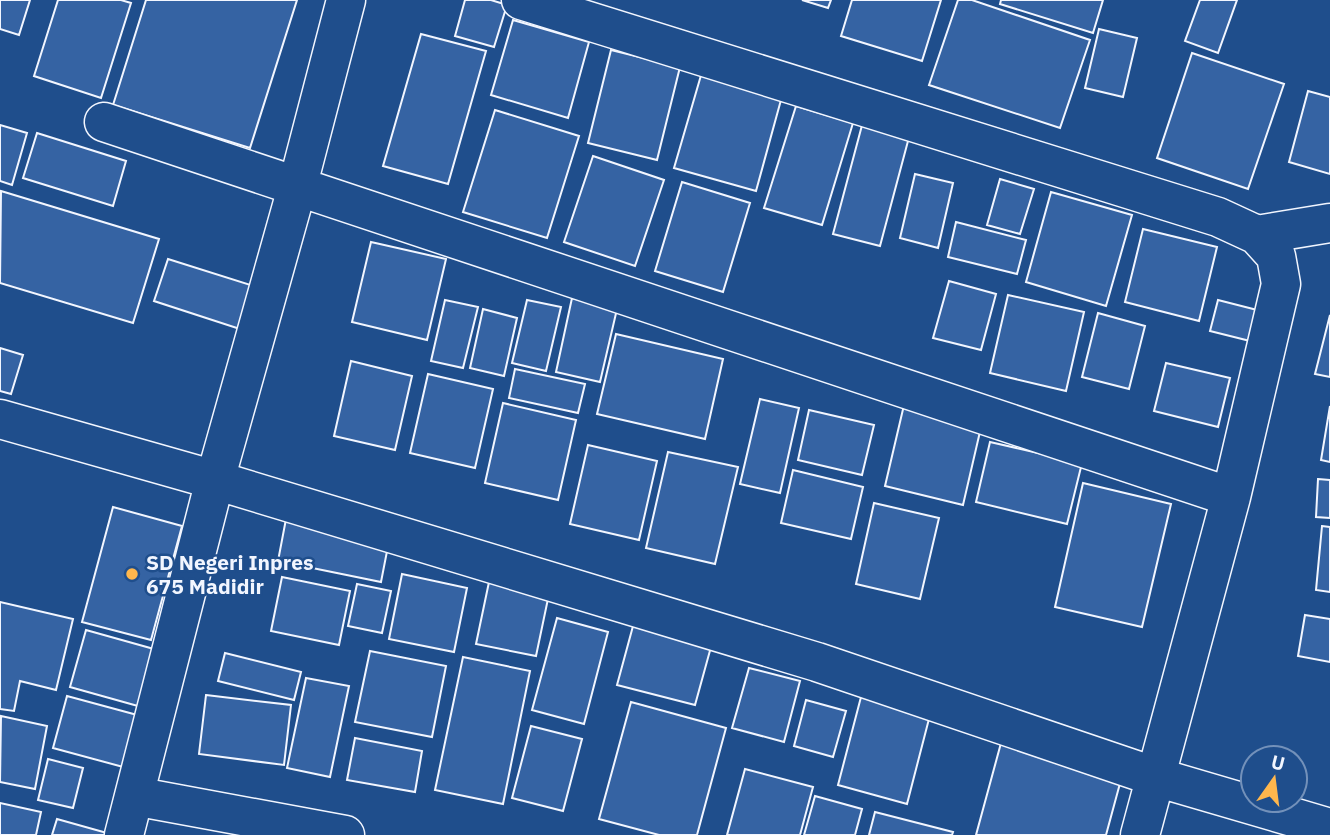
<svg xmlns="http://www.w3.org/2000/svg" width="1330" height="835" font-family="'IBM Plex Sans',sans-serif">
	<rect width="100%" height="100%" fill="#1f4e8c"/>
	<path fill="#3563a3" stroke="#f2f6ff" stroke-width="2" d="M0,0h30l-11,35 -19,-6z
		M58,0h63l10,3 -30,95 -67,-22z
		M146,0h151l-47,148 -137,-43z
		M465,0h26l16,5 -13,42 -39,-11z
		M802,0h29l-3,8z
		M852,0h89l-19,61 -81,-25z
		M958,0h14l118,40 -30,88 -131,-43z
		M1001,0h102l-10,33 -93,-29z
		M1200,0h37l-19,53 -33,-12z
		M513,20l76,22 -21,76 -77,-23z
		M1099,29l38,9 -14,59 -38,-9z
		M421,34l65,17 -38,133 -65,-18z
		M611,50l69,17 -23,93 -69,-17z
		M1192,53l92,31 -36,105 -91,-31z
		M704,65l80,24 -28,102 -82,-23z
		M1308,91l22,6v77l-41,-12z
		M796,106l57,17 -31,102 -58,-17z
		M495,110l84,26 -32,102 -84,-26z
		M865,114l47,12 -32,120 -47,-12z
		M0,125l27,8 -15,52 -12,-4z
		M37,133l89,28 -13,45 -90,-28z
		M593,156l71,24 -29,86 -71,-24z
		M915,174l38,9 -15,65 -38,-10z
		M1000,179l34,10 -14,45 -33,-9z
		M682,182l68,21 -27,89 -68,-21z
		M1,191l158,48 -26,84 -133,-40z
		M1051,192l81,23 -26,91 -80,-24z
		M956,222l70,18 -9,34 -69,-17z
		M1143,229l74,18 -18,74 -74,-19z
		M371,242l75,17 -19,81 -75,-18z
		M168,259l92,29 -14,43 -92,-30z
		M949,281l47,13 -15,56 -48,-12z
		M1008,295l76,17 -18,79 -76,-18z
		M572,298l45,11 -17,73 -44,-10z
		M445,300l33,7 -15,61 -32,-7z
		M527,300l34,7 -15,64 -34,-8z
		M1218,300l47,12 -7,31 -48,-12z
		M483,309l34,9 -13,58 -34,-8z
		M1098,313l47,13 -16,63 -47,-12z
		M1330,315v62l-15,-3z
		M616,334l107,25 -18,80 -108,-25z
		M0,348l23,7 -12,39 -11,-3z
		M351,361l61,15 -17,74 -61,-14z
		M1166,363l64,15 -12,49 -64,-16z
		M515,369l70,15 -7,29 -69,-15z
		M428,374l65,15 -18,79 -65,-15z
		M760,399l39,9 -19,85 -40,-9z
		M503,403l73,17 -18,80 -73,-17z
		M904,405l78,18 -19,82 -78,-19z
		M1330,406v56l-9,-2z
		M809,410l65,15 -12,50 -64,-15z
		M990,442l92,21 -15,61 -91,-22z
		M588,445l69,16 -18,79 -69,-16z
		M668,452l70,15 -23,97 -69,-16z
		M793,470l70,17 -12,52 -70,-16z
		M1318,479l12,1v38l-14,-1z
		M1083,483l88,21 -29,123 -87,-20z
		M874,503l65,15 -19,81 -64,-15z
		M113,507l69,19 -31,114 -69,-18z
		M286,519l103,22 -8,41 -103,-21z
		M1322,526l8,1v65l-14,-2z
		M402,574l65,14 -13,64 -65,-13z
		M282,577l68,14 -11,54 -68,-14z
		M489,582l60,12 -13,62 -60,-12z
		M357,584l34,7 -9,42 -34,-7z
		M0,602l73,17 -17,71 -36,-9 -6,30 -14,-2z
		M636,615l78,21 -19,69 -78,-20z
		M1305,615l25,4v43l-32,-6z
		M557,618l51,14 -24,92 -52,-14z
		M86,630l75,21 -16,57 -75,-21z
		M370,651l76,15 -14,71 -77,-15z
		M225,653l76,19 -7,28 -76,-19z
		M463,657l67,14 -27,133 -68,-14z
		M749,668l51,13 -16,61 -52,-14z
		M306,678l43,8 -19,91 -43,-9z
		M206,695l85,10 -7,60 -85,-11z
		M67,696l85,23 -14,52 -85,-23z
		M861,697l69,18 -23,89 -69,-19z
		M806,700l40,11 -13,46 -39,-11z
		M631,702l95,26 -29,107h-38l-60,-16z
		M1,716l46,10 -12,63 -35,-7z
		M531,726l51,13 -19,72 -51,-13z
		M355,738l67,13 -7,41 -68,-12z
		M1001,743l121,33 -16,59h-130z
		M48,759l35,9 -10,40 -35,-8z
		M745,769l68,18 -13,48h-73z
		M815,796l47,13 -7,26h-51z
		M0,803l41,9 -5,23h-36z
		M875,812l78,20 -1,3h-83z
		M57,819l57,16h-62z"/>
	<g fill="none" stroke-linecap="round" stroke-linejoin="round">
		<defs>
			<path id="minor" d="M521,0l697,217 39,18 19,21 5,28 -50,213 -91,338
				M104,122l1127,375
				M1257,235l73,-12
				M0,419l215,61 602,182 339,115 174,51
				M134,796l211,39
				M124,835l91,-355 82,-292 49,-188"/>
		</defs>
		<use href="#minor" stroke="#f2f6ff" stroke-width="41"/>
		<use href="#minor" stroke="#1f4e8c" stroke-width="38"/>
	</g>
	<circle fill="#ffb74d" stroke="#1f4e8c" stroke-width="2.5" cx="132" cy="574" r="7"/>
	<g text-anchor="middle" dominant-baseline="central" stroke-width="5" stroke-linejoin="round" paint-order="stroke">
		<g font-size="21" font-weight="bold" fill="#f2f6ff" stroke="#1f4e8c" text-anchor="start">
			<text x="146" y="562">SD Negeri Inpres<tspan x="146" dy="24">675 Madidir</tspan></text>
		</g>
	</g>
	<g transform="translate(1274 779) rotate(14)"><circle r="33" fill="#1f4e8c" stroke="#7391ba" stroke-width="2"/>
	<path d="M0-5L12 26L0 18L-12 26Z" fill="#ffb74d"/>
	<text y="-10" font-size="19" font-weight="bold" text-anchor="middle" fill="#f2f6ff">U</text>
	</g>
</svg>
